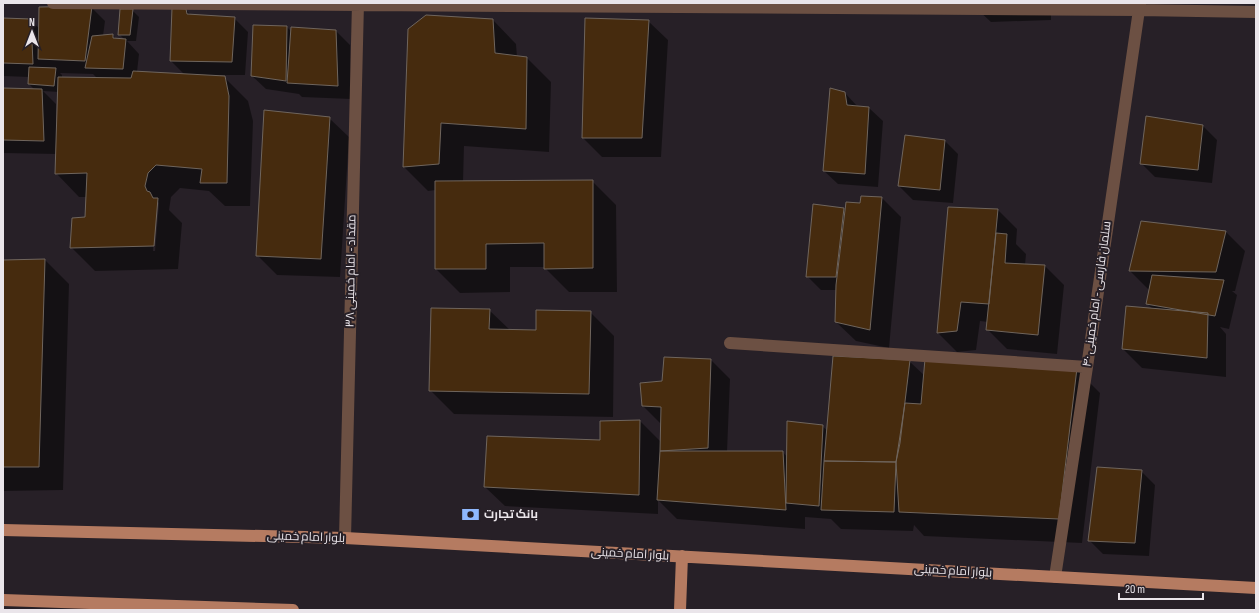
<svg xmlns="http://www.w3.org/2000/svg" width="1259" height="613" font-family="'Sofia Sans Condensed',Cairo,sans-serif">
	<rect width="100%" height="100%" fill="#272027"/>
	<path fill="#0007" fill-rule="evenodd" d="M977,3h74v17l-60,2 -14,-13z
		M91,7l14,14 -2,15 10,-1 4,5h8l-6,-6 13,-24 7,7 -3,24h-9l12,13 -2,18 48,3 -14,-14 15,-51 5,5 43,3 14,14 -3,43h-25v2h4l24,24 5,20 -3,85h-25l-16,-15 -29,-3 -9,9 -2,13 13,13 -4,46 -83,2 -24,-24 15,-29 1,-21h-8l-23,-24v-19l-53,-1v-64l32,1 -6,-6v-7l-26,-1v-57l27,1 10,9zM60,73l33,1 5,5 -36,-1v-3zM43,91l16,1 -1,29 -2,-1v-16zM157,201l2,2 -4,48h-2z
		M493,20l23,24 1,13 10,1 24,24 -2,70 -85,-6 -1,36 129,-1 24,24 1,87h-48l-24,-24v-1h-35v25l-50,1 -24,-24v-79l-8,1 -24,-24z
		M648,21l20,19 -7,117h-59l-19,-19z
		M287,27l5,5 44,-1 14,14 1,54 -49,-2 -3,-3 -33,-5 -14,-13z
		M845,93l13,14 11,1 14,13 -5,66 -40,-3 -14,-13z
		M329,118l20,19 -9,140 -63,-2 -20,-20z
		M1203,126l14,14 -5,43 -57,-6 -14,-14z
		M945,141l13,13 -5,49 -40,-3 -14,-14z
		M862,197l20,1 19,19 -12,131 -33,-7 -20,-19 1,-32h-16l-14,-14 36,-67 3,2 15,-7z
		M998,210l19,19 -1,15 10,10 -1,11 20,1 19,19 -7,69 -50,-5 -20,-20 1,-7 -8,-1 -4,29 -19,2 -19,-19z
		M1226,232l19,19 -10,40h-3l5,4 -8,34 -9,-2 6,7v43l-84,-9 -19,-19 30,-40 -6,-5 2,-14 -19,-19z
		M45,260l24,24 -6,206 -60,1v-230z
		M489,310l21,20 27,1 53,-19 24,24 -1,81 -159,-3 -24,-24z
		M665,358l46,2 19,19 -3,73h56l4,5 35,-31 6,5 81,-70 16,15 151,-7 24,24 -18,150 -158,-7 -10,-11 -1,6 -72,-2 -10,-10 -26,-2v12l-128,-10 -19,-19v14l-153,-8 -20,-19 116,-46 39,-20 21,21v-18l-18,-18 20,-24z
		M1141,471l14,14 -6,71 -46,-2 -14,-14z"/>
	<path fill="#462b0e" stroke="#6f655d" d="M92,6l-7,55 -47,-2 1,-52z
		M172,8l14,1 1,5 48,3 -3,45 -62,-1z
		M120,9h13l-3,26h-12z
		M426,15l67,4 2,34 32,4 -1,72 -85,-6 -2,41 -36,3 5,-138z
		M3,18l28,1 2,45 -30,-1z
		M585,18l64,2 -7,118h-60z
		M253,25l34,1 -1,55 -35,-5z
		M291,27l45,3 2,56 -51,-3z
		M113,34v4l13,1 -3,30 -38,-1 7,-32z
		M29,67l27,1 -2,18 -26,-2z
		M133,71l92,5 4,20 -2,87h-27l2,-14 -46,-4 -8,8 -3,13 2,5 3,1 3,6h5l-4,48 -84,2 2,-30 13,-1 2,-44 -32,1 3,-97 73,1z
		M3,88l39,1 2,52 -41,-1z
		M830,88l15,4 2,13 22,2 -4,67 -42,-3z
		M264,110l66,7 -9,142 -65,-3z
		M1146,116l57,9 -5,45 -58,-6z
		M905,135l40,5 -5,50 -42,-4z
		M593,180v88l-49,1v-26l-58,1v25h-51v-88z
		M861,196l21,1 -12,133 -35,-8 1,-37 10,-83 14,1z
		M813,204l31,4 -8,69h-30z
		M948,207l50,2 -9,95 -28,-2 -4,29 -20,2z
		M1141,221l85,10 -10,41 -87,-1z
		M996,233l11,1 -2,29 40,2 -7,70 -52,-5z
		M45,259l-6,208h-36v-207z
		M1152,275l72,5 -9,36 -69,-12z
		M1126,306l82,7 -1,45 -85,-9z
		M431,308l59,1 -1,20 47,1v-20l55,1 -2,83 -160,-3z
		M833,356l77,4 -10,83 -4,19 -72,-1z
		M664,357l47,2 -3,89 -48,3 1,-44 -19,-1 -2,-23 22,-2z
		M925,359l152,9 -18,151 -160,-7 -3,-50 9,-59 16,1z
		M640,420l-1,75 -155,-8 3,-51 113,4v-19z
		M787,421l36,4 -4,81 -33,-3z
		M660,451h123l3,59 -129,-10z
		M824,461l72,1 -2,50 -73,-2z
		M1097,467l45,3 -7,73 -47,-2z"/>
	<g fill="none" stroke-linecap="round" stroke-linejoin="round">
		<path stroke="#6c5043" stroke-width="12" d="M53,3l1086,7 117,2
			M730,343l357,24
			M345,538l13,-535
			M1055,577l32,-210 53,-364"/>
		<path stroke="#b57b61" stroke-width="12" d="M3,530l342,8 911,50
			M3,600l290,10
			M680,610l2,-54"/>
	</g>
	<defs>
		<symbol id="bank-bare" viewBox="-9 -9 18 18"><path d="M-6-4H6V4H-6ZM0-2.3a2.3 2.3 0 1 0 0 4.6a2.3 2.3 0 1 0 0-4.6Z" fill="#8fb8fd" stroke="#272027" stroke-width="2.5" paint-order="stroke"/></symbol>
	</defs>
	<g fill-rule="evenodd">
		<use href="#bank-bare" x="458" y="502" width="25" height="25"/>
	</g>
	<g text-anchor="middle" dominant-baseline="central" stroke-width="4" stroke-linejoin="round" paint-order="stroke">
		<g font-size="12" fill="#eae5ea" stroke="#272027">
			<text transform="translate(351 271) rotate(-89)">مقداد - امام خمینی ۳۸</text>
			<text transform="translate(1097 294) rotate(-82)">سلمان فارسی - امام خمینی ۴۰</text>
			<text transform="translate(306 537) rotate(2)">بلوار امام خمینی</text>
			<text transform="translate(630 554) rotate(3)">بلوار امام خمینی</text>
			<text transform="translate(953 571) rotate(3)">بلوار امام خمینی</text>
		</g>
		<g font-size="12" font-weight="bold" fill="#eae5ea" stroke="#272027" text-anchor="start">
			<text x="484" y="514">بانک تجارت</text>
		</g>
	</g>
	<rect width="1259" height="613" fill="none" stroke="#eae5ea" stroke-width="8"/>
	<g transform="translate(32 32)" stroke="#272027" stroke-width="3" paint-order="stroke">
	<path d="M0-3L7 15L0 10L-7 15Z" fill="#eae5ea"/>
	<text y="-6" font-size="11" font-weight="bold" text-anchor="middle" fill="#eae5ea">N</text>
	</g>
	<path d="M1119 593v6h84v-6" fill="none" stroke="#eae5ea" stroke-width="2"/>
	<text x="1125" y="593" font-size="12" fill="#eae5ea" stroke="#272027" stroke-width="3" paint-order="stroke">20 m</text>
</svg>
